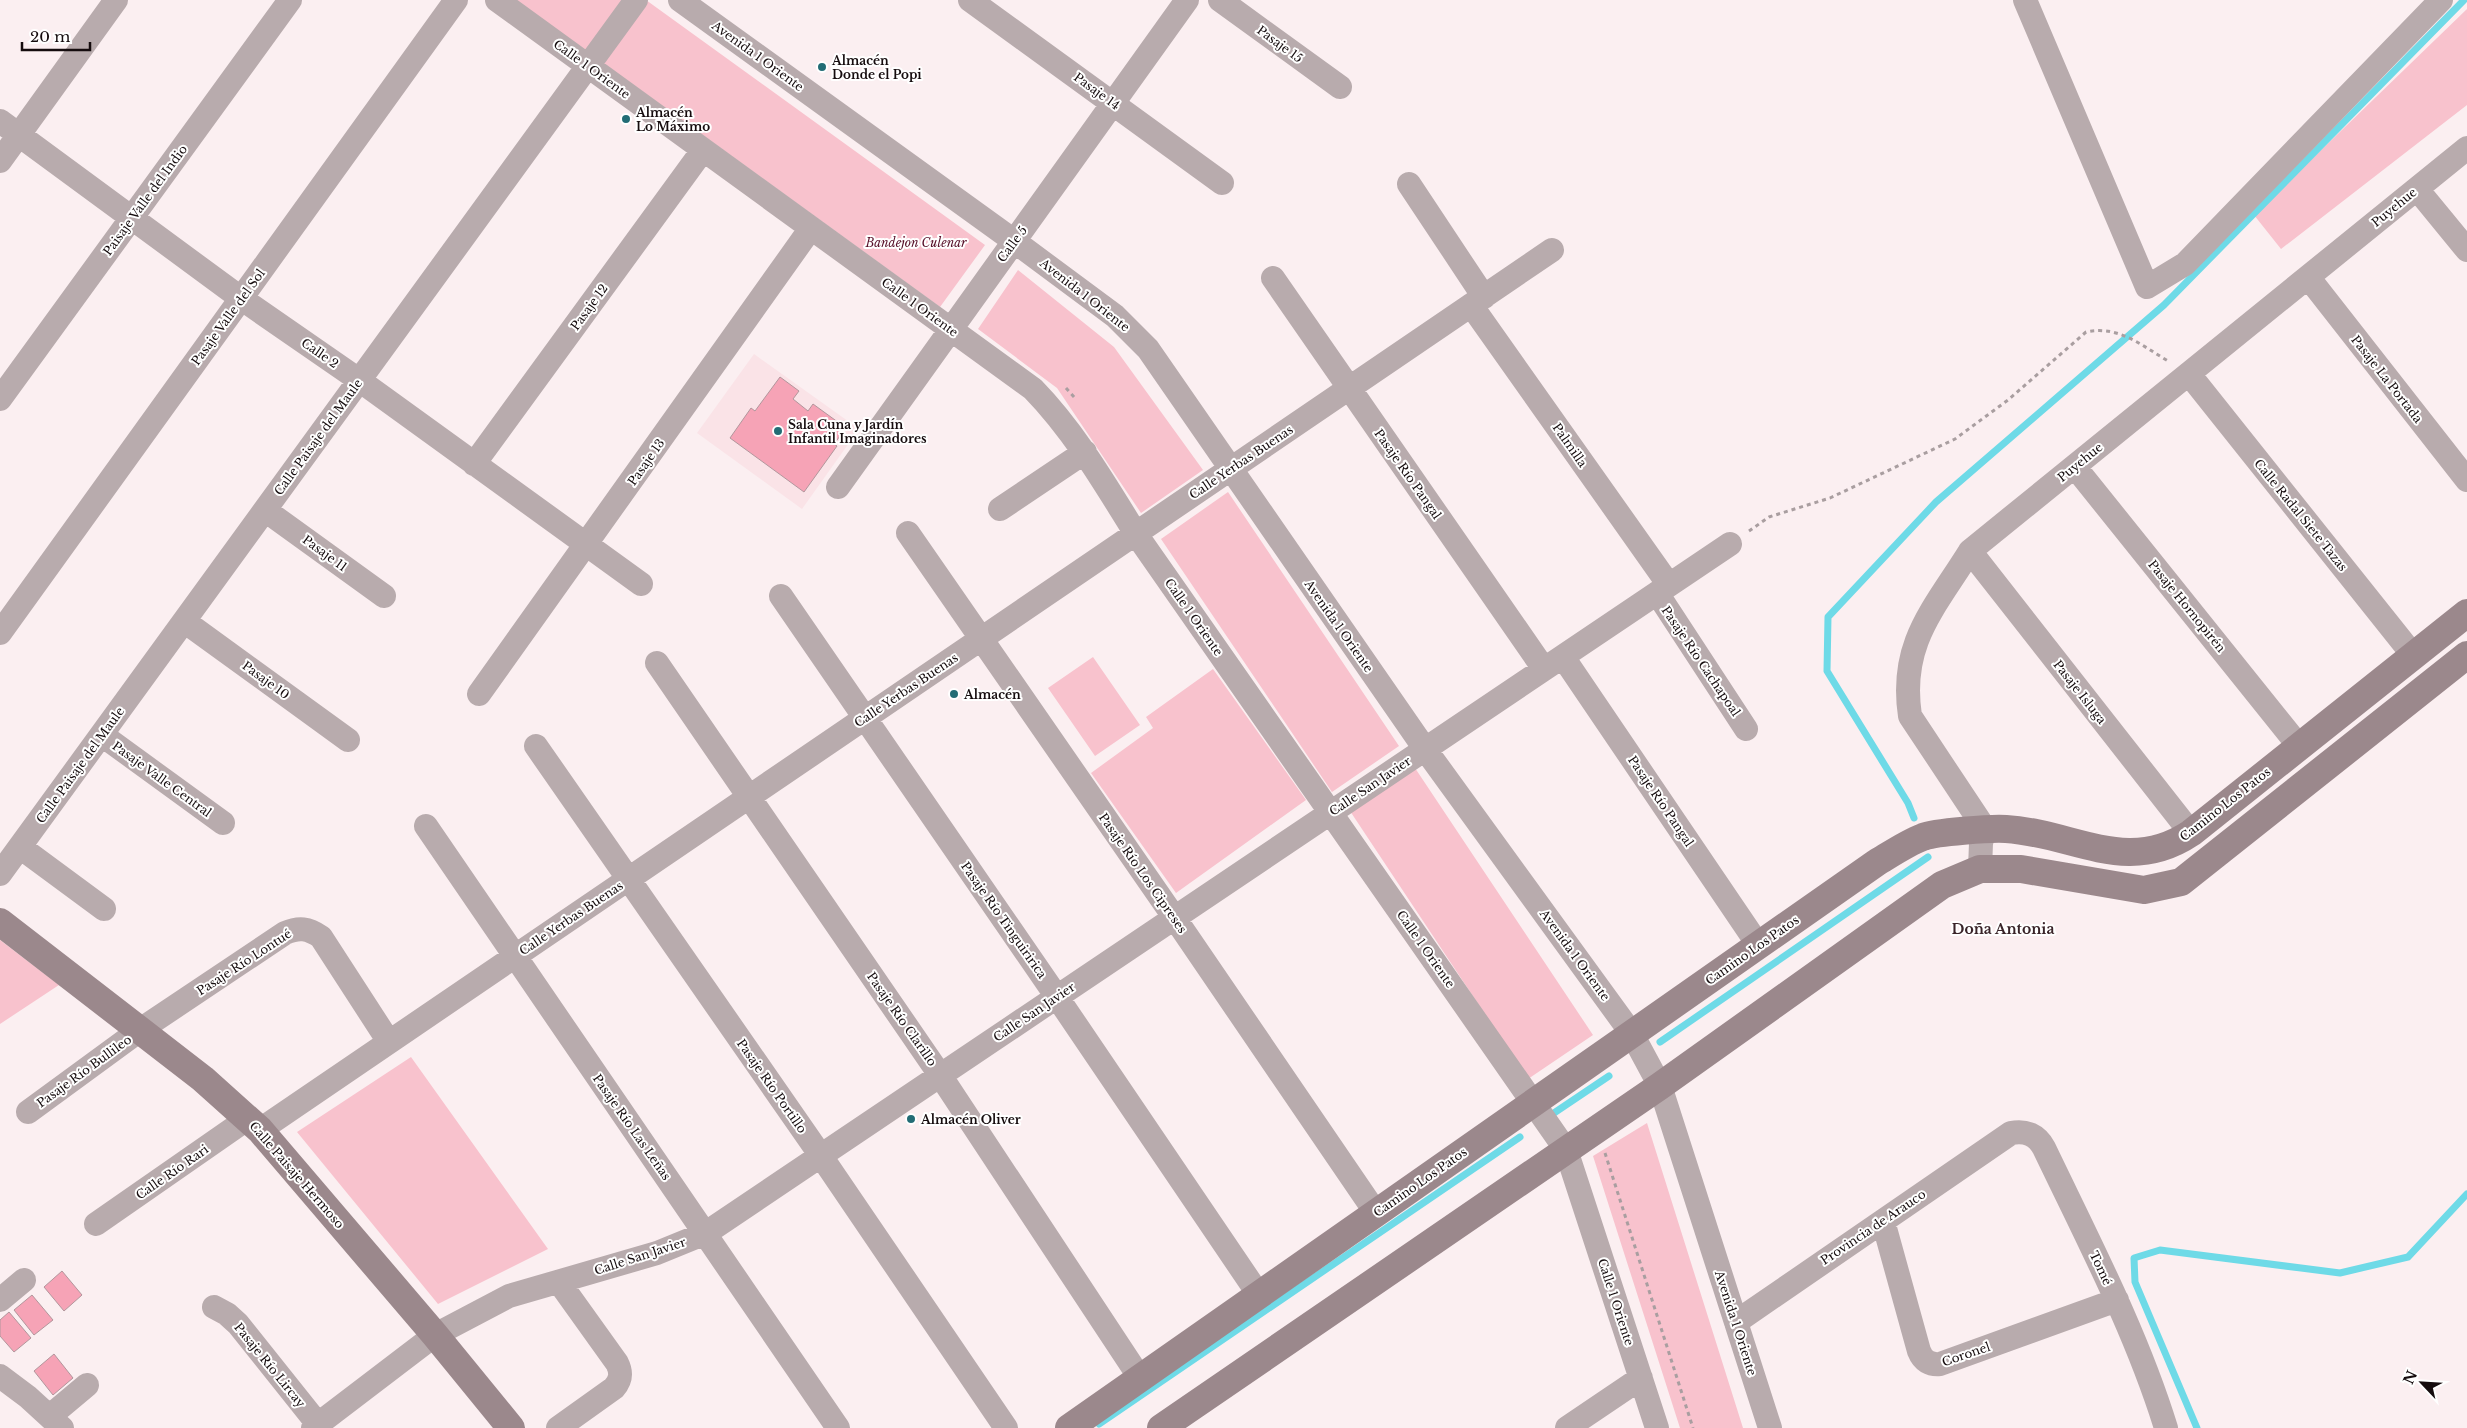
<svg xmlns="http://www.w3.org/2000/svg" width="2467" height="1428" font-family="'Libre Baskerville',serif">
	<rect width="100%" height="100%" fill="#fbeff1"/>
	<path fill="#fae3e7" d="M754,354l105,75 -57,80 -105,-76z"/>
	<path fill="#f8c2cd" d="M516,0h130l339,245 -45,62z
		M2467,9v96l-186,144 -27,-34z
		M1018,270l96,77 89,123 -62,43 -84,-125 -79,-59z
		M1228,492l171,254 -67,46 -171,-253z
		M1093,657l47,68 -45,31 -47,-68z
		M1213,669l93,131 -130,93 -85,-120 62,-45 -7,-11z
		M1415,768l178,267 -65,44 -178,-268z
		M0,940l59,45 -59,39z
		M411,1057l137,192 -110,55 -141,-172z
		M1647,1123l96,305h-63l-87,-272z"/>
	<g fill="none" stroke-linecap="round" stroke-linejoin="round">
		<path stroke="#6edae7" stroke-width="7" d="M1914,818l-6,-15 -81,-132 1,-54 108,-115 228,-197 300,-305
			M1660,1042l268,-185
			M1551,1115l58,-39
			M1099,1424l421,-287
			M2197,1428l-62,-146 -1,-24 26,-8 180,23 68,-16 59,-63"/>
	</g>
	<path fill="#f6a3b6" stroke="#b2969c" d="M780,377l19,14 -6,8 15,12 5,-7 33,24 -12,16 3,2 -33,46 -74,-54 21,-30 4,3z
		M62,1271l20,24 -18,16 -20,-24z
		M32,1295l21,25 -19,15 -20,-25z
		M9,1312l22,26 -17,14 -14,-16v-16z
		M54,1354l19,24 -20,17 -19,-24z"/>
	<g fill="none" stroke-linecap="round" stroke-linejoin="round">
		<path stroke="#a99ea0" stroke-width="3" stroke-dasharray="4 4" stroke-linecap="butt" d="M1066,388l9,10
			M1749,531l20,-14 61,-19 125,-59 53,-39 78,-68c32,-7 55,13 82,29
			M1605,1153l88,275"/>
		<path stroke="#b8abad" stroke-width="24" d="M497,0l536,389c41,42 72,95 103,145l430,616 91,278
			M680,0l334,241 101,75 33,33 277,400 207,285 28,52 110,342
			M970,0l252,183
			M1220,0l120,87
			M2025,0l122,287 38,-23 256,-264
			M0,121l242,178 117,81 282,204
			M0,161l116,-161
			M1409,184l75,113
			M2417,189l50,61
			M2308,277l159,203
			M1273,278l271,391
			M1471,305l198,280
			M2189,374l224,281
			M0,399l290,-399
			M474,464l229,-314
			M2075,467l224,279
			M838,487l349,-487
			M1000,509l85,-57
			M265,510l119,86
			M908,533l266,384 202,296
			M1970,551l221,282
			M1657,593l89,136
			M781,596l276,401 202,298
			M184,621l164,119
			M0,633l456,-633
			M1563,657l196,289
			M657,663l283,412 200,303
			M479,694l332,-466
			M102,735l121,88
			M536,746l285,410 185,272
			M426,826l412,602
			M20,847l84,62
			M1980,869l1,-26 4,-14 -75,-113c-11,-73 24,-107 60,-165l497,-403
			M0,874l636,-874
			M28,1112l112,-82 145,-97c14,-6 23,-5 36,4l68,105
			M260,1130l1292,-880
			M1883,1221l36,130c4,10 11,14 21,13l177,-64
			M96,1224l151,-105
			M0,1300l24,-20
			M214,1307l13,7 11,10 83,104
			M1736,1322l275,-189c15,-3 26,2 33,15 44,92 92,183 122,280
			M0,1376l28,21 34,31
			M50,1416l37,-31
			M313,1428l122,-93 74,-39 148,-43 49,-20 1024,-689
			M558,1428l56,-40c7,-8 8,-15 3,-25l-58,-81
			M1567,1428l74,-50"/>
		<path stroke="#9b888c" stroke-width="28" d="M0,922l203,157 57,51 175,205 76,93
			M1069,1428l807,-565c15,-9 31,-20 47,-26 12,-5 69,-9 83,-8 68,4 121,47 185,4l276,-220
			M1161,1428l499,-342 282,-201 38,-16h41l123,21 37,-8 286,-227"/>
	</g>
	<g fill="#226c75" stroke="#fff" stroke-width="2">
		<circle cx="822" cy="67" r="5"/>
		<circle cx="626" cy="119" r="5"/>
		<circle cx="778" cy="431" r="5"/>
		<circle cx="954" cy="694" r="5"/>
		<circle cx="911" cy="1119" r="5"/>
	</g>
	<g text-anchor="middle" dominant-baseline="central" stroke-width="4" stroke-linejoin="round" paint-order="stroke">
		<g font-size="12" fill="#150c0e" stroke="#fff">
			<text transform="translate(1280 44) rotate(36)">Pasaje 15</text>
			<text transform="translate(758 56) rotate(36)">Avenida 1 Oriente</text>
			<text transform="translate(592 69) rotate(36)">Calle 1 Oriente</text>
			<text transform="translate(1097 91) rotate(36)">Pasaje 14</text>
			<text transform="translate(145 200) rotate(-54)">Paisaje Valle del Indio</text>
			<text transform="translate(2394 207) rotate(-39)">Puyehue</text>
			<text transform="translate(1012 244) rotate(-54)">Calle 5</text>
			<text transform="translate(1085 295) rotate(38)">Avenida 1 Oriente</text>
			<text transform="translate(589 307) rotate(-54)">Pasaje 12</text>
			<text transform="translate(920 307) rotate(36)">Calle 1 Oriente</text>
			<text transform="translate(228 317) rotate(-54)">Pasaje Valle del Sol</text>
			<text transform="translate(320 353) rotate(35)">Calle 2</text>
			<text transform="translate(2387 379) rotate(52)">Pasaje La Portada</text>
			<text transform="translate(318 437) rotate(-54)">Calle Paisaje del Maule</text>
			<text transform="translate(1570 445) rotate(55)">Palmilla</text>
			<text transform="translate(646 462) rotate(-55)">Pasaje 13</text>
			<text transform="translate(1241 462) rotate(-34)">Calle Yerbas Buenas</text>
			<text transform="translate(2080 462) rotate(-39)">Puyehue</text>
			<text transform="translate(1408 474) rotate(55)">Pasaje Río Pangal</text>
			<text transform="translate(2301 515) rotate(51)">Calle Radal Siete Tazas</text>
			<text transform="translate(325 553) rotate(36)">Pasaje 11</text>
			<text transform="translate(2187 606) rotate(51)">Pasaje Hornopirén</text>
			<text transform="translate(1194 617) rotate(55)">Calle 1 Oriente</text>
			<text transform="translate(1339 626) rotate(55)">Avenida 1 Oriente</text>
			<text transform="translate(1701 661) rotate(56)">Pasaje Río Cachapoal</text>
			<text transform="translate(266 680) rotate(36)">Pasaje 10</text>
			<text transform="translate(906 690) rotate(-34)">Calle Yerbas Buenas</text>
			<text transform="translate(2080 692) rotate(52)">Pasaje Isluga</text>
			<text transform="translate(80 765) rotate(-54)">Calle Paisaje del Maule</text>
			<text transform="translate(162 779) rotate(36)">Pasaje Valle Central</text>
			<text transform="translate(1370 786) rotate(-34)">Calle San Javier</text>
			<text transform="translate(1661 801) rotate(56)">Pasaje Río Pangal</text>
			<text transform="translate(2225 804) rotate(-38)">Camino Los Patos</text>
			<text transform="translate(1143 873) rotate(55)">Pasaje Río Los Cipreses</text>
			<text transform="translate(571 918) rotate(-34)">Calle Yerbas Buenas</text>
			<text transform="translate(1004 920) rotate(55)">Pasaje Río Tinguiririca</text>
			<text transform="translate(1426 949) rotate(55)">Calle 1 Oriente</text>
			<text transform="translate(1752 950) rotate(-35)">Camino Los Patos</text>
			<text transform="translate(1575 955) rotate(54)">Avenida 1 Oriente</text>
			<text transform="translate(244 962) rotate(-33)">Pasaje Río Lontué</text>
			<text transform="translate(1034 1012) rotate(-34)">Calle San Javier</text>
			<text transform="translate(902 1019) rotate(55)">Pasaje Río Clarillo</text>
			<text transform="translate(84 1071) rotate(-36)">Pasaje Río Bullileo</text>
			<text transform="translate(772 1086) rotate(55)">Pasaje Río Portillo</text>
			<text transform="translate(632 1127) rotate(55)">Pasaje Río Las Leñas</text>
			<text transform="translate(172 1172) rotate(-35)">Calle Río Rari</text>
			<text transform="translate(297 1175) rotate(49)">Calle Paisaje Hermoso</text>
			<text transform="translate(1420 1182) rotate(-35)">Camino Los Patos</text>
			<text transform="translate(1873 1227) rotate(-34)">Provincia de Arauco</text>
			<text transform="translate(640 1256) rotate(-18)">Calle San Javier</text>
			<text transform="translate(2101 1268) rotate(65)">Tomé</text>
			<text transform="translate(1616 1302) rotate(72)">Calle 1 Oriente</text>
			<text transform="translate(1736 1323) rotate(72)">Avenida 1 Oriente</text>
			<text transform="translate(1966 1354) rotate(-19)">Coronel</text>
			<text transform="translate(270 1365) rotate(51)">Pasaje Río Lircay</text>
		</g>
		<g font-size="12" font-weight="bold" fill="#150c0e" stroke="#fff" text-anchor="start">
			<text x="832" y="60">Almacén<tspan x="832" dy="14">Donde el Popi</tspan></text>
			<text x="636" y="112">Almacén<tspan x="636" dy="14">Lo Máximo</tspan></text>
			<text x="788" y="424">Sala Cuna y Jardín<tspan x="788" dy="14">Infantil Imaginadores</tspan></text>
			<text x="964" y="694">Almacén</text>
			<text x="921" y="1119">Almacén Oliver</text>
		</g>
		<g font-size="12" font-style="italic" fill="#560f28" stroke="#fff">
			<text x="916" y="242">Bandejon Culenar</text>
		</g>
		<g font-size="14" font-weight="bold" fill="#392429" stroke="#fff">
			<text x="2003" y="929">Doña Antonia</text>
		</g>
	</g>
	<g transform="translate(2422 1383) rotate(295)" stroke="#ffffff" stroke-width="4" paint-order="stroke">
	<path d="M0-4L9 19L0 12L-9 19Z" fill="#150c0e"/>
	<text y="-8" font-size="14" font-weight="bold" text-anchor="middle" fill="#150c0e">N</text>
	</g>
	<path d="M22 42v8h68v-8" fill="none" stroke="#150c0e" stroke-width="2.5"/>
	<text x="30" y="42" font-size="15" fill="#150c0e" stroke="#ffffff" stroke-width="4" paint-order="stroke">20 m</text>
</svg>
